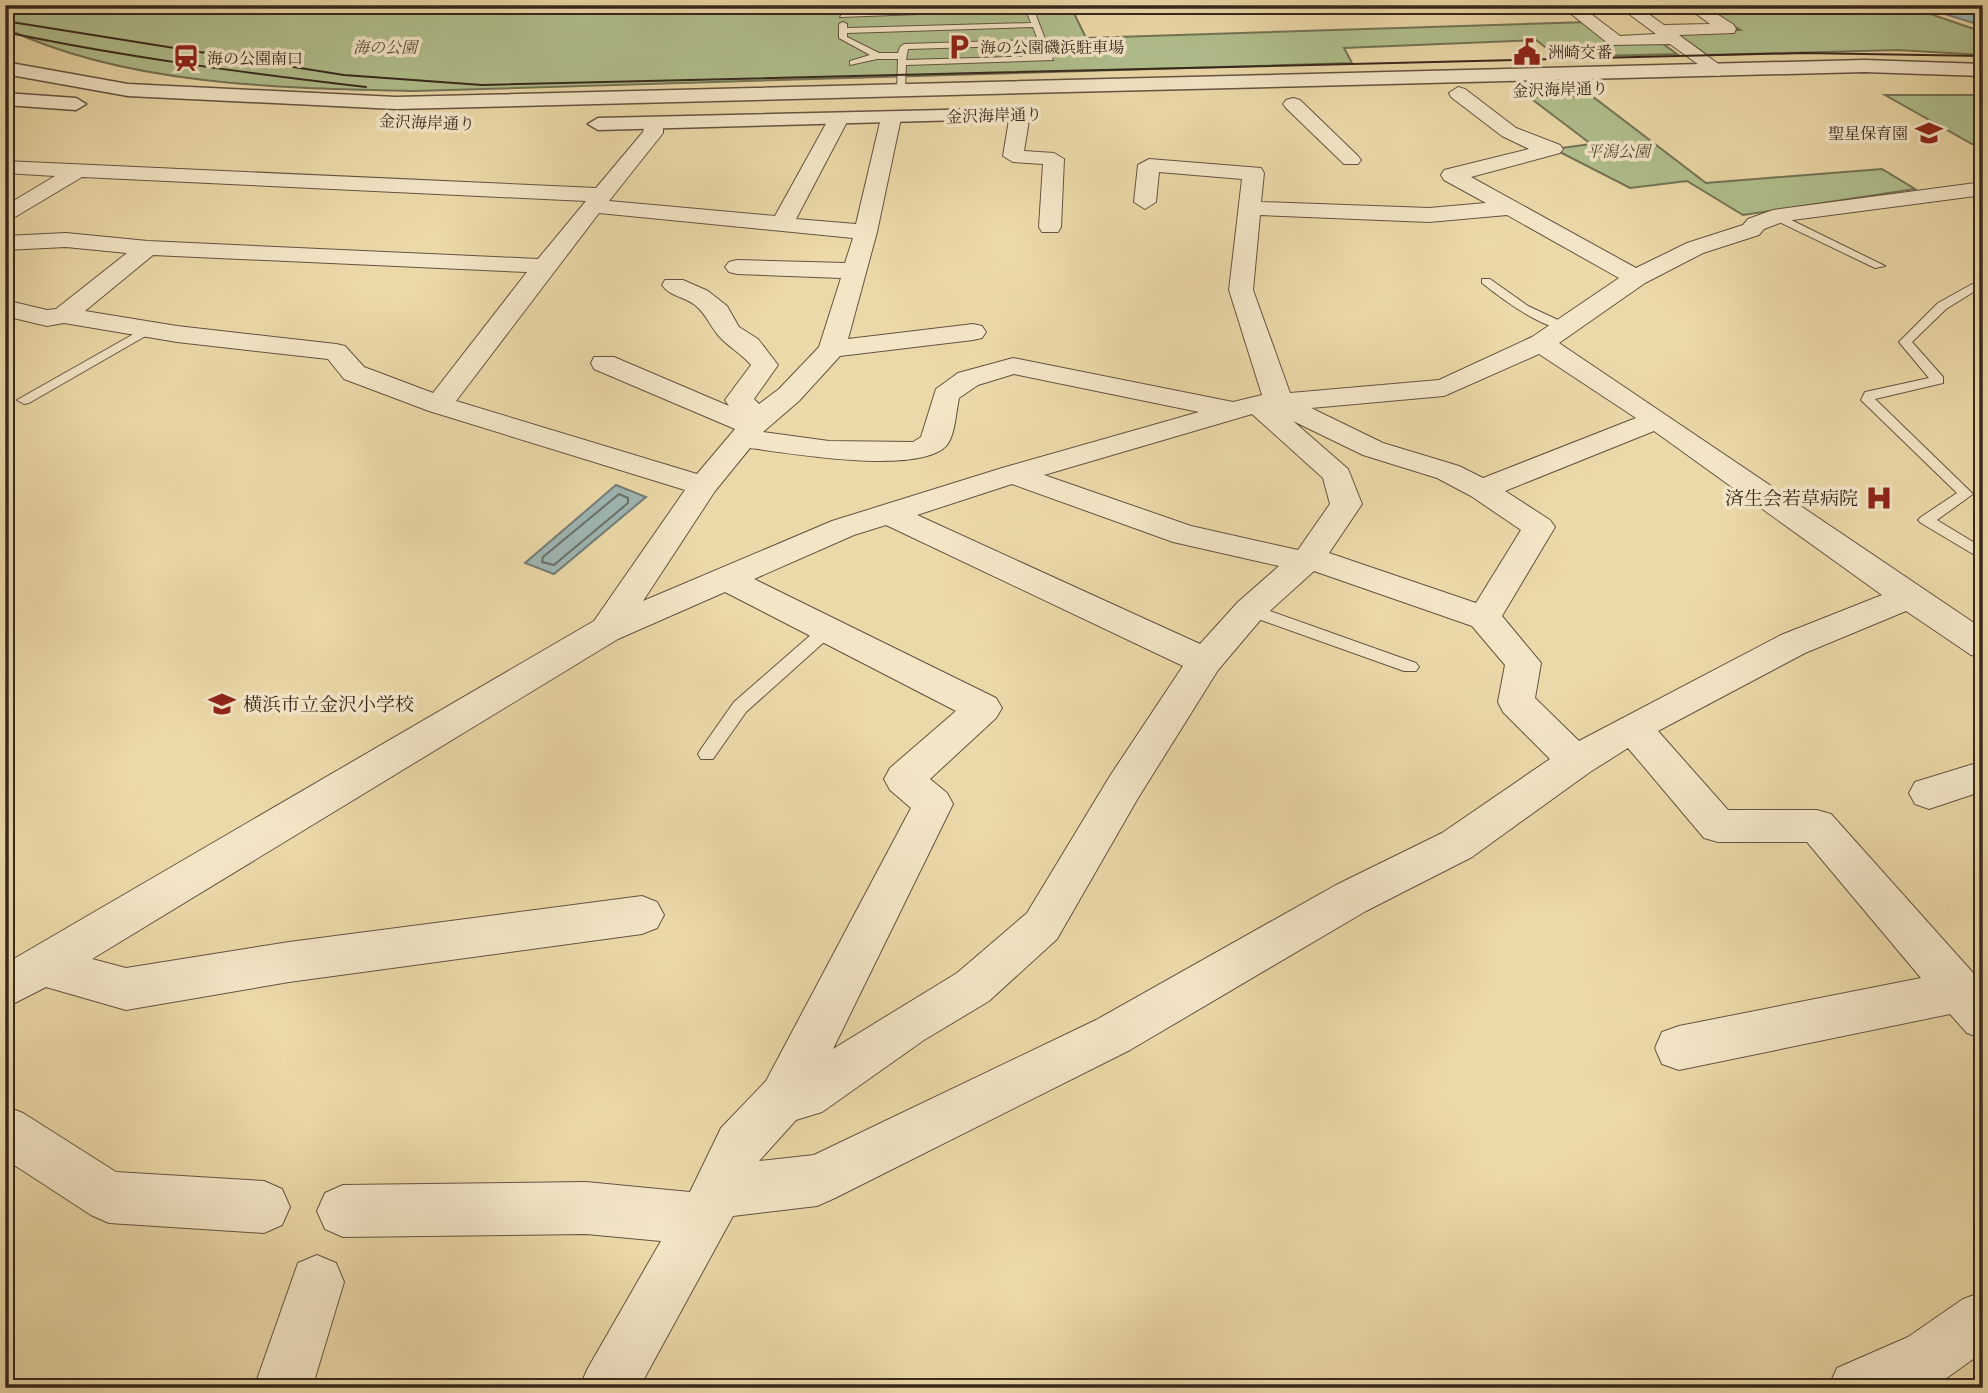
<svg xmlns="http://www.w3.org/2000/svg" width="1988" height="1393" font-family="'Libre Caslon Text','Noto Serif JP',serif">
	<rect width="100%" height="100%" fill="#ecd9a9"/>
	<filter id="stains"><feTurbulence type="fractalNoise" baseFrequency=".00286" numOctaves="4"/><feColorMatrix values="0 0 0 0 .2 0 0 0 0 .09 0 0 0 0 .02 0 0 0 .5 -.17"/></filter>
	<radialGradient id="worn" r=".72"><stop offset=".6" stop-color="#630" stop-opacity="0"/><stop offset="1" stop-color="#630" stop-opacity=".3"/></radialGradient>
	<path fill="#b1c08e" stroke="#747456" stroke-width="2" d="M5,5h1065l16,33 501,-16 27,20 45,-1 18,13 -119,3 -22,-17 -192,8 8,15 -938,28c-133,-3 -287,-5 -409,-63z
		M1700,5h204l79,27v23l-85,-5 -191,5 -31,-22 64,-3z
		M1885,95h98v49h-11z
		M1592,96l114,87 176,-14 33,20 -172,26 -56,-34 -57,7 -76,-39 37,-5 -62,-47z"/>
	<path fill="#9eb7b4" stroke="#757e78" stroke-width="2" d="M1916,5h67v21z
		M616,485l30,12 -92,77 -29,-11z"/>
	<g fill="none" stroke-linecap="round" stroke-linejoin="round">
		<path stroke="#6a7068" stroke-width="2" d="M619,494l9,4v5l-74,62 -12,-3 1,-5z"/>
		<defs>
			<path id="service" d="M1032,5l21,55 -147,5 -1,25 -4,3 -4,-3 1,-31h-21l-27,6v-4l20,-6 -31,-17v-14l4,-2 4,2v4l184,-5 -5,-13 -186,7 3,-4zM1033,27l5,13 -134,4 -4,3 -2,6h-19l-32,-16v-4zM1040,45l5,11 -139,4 2,-11z
				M1773,215h8l104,51 -10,2 -102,-49z
				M1983,278v8l-37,23 -34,33 31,35v6l-68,16 98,95 -36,26 46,28v12l-62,-37 -3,-3 3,-3 36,-24 -96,-93 4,-8 64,-14 -30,-36 39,-39z
				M1482,279h8l38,27 43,20c-17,13 -74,-31 -89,-43z
				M146,327l10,3 -127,73 -5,1 -7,-4z
				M1250,604l166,59 3,4 -3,4h-12l-160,-57 -2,-4z
				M827,624l6,2 2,4 -2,4 -87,78 -33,47h-12l-3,-5 3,-5 33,-47 87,-76z"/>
			<path id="minor" d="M1560,5h19l41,31 36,-2 -39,-29h19l28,20 46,-1 -26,-19h19l31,20 2,4 -2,4 -55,2 49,36 -9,5 -6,-1 -43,-31 -60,1z
				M1458,87l7,2 51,39 44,17 3,4 -3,4 -89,24 165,91 51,-25 56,-18 5,-6 25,-9 210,-28v13l-198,26 -21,8 -5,6 -56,18 -58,30 -86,60 424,286v29l-12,-3 -65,-44 -101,42 -147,78 70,79h89l14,4 152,170v55l-16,-6 -17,-19 -271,56 -17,-6 -7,-16 7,-16 17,-6 242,-48 -114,-136h-89l-14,-4 -76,-90 -38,24 -118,85 -106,54 -236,139 -295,148 -18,8 -84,10 -94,172h-60l9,-20 73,-127 -75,-7 -243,3 -18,-8 -8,-18 8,-18 18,-8 243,-3 104,10 31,-64 45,-47 145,-273 -21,-18 -6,-11 6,-11 66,-57 -231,-119 -107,47 -526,320 34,9 163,-26 353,-46 15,6 7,13 -7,13 -15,6 -353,48 -163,28 -80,-23 -41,21v-44l589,-343 91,-131 -256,-79 -85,-32 -16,-20 -151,-17 -113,-19 -17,3 -42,-10v-16l42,10 9,-1 71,-56 -61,-6 -61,3v-14l61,-3 82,8 390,18 48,-58 -504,-24 -77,46v-17l50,-30 -50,-3v-12l591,27 47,-56 3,-12 7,-2 10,6v9l-54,68 166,15 53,-96 10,-6 10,6 -52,99 60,5 25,-106 10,-6 7,2 3,4 -24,114 -29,107 125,-15 9,2 4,6 -4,6 -9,2 -133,16 -41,45 -36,31 66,9 84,1 8,-5 15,-48 22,-16 55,-15 220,44 29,-7 -33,-105 13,-111 -83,-7 -3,30 -11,7 -11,-7 4,-37 11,-6 112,9 3,5 -3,29 168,6 57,-5 -42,-23 -3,-5 3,-5 85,-21 -27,-13 -51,-39 -2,-4zM599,213l254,25 -8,25 -108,-3 -8,2 -4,5 4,5 8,2 104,4 -22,69 -40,42 -20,15 -5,-5 24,-34 -20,-26 -19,-12 -12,-21 -19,-15 -25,-11h-18l-3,5c7,11 23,12 33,20 11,9 14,19 23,30 10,12 23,18 33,30l-26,35 4,6 -115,-49h-20l-3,6 3,6 141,60 -38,45 -241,-73zM1260,215l169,7 78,-7 112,63 -87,59 -93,43 -149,13 -37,-103zM153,255l374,17 -94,121 -69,-26 -19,-21 -9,-2 -159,-18 -92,-15zM1539,354l97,64 -153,60 -24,-12 -76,-23 -72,-35 133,-12zM1014,374l185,38 -197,56 -170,53 -189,80 72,-110 35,-43c39,5 170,28 197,-3 8,-10 9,-33 12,-47l19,-13zM1252,414l71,64 7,26 -32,46 -107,-24 -147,-51zM1293,421l70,34 74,23 34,18 50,34 -45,73 -147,-50 33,-49 -14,-35zM1654,431l228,164 -101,40 -202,106 -44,-43 6,-35 -39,-47 53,-89 -5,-7 -45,-29zM1012,484l161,58 106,24 -41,36 -38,42 -283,-129zM886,525l297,141 -73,110 -83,137 -70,60 -124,76 120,-245 -6,-11 -17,-14 66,-61 6,-10 -6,-10 -242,-119 100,-44zM1314,571l158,55 33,39 -7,37 5,10 47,47 -108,74 -106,52 -240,135 -282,135 -55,6 37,-41 26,-8 102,-72 65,-39 68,-62 81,-141 80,-128 44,-52z
				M1293,98l7,2 58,56 3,4 -3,4h-14l-58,-56 -3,-4 3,-4z
				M1020,108l10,6 -6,37 30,2 10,6 -3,68 -3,5h-16l-3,-5 4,-63 -30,-2 -10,-6 7,-42z
				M1983,761v30l-54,18 -14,-5 -6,-11 6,-11z
				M5,1106l18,7 93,59 148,9 18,8 8,18 -8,18 -18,8 -155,-10 -18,-8 -86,-56z
				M317,1255l19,8 8,19 -32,106h-58l44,-125z
				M1983,1292v60l-35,25 -25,11h-95l9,-20 71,-31 55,-38z"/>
			<path id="tertiary" d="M1864,60l119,4v12l-119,-4 -1468,37 -268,-13 -123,-22v-12l123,22 268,13z
				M5,93l71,5 10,6 -10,6 -71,-5z
				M1028,108l7,2 3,4 -3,4 -437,12 -10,-6 10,-6z"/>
		</defs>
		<use href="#service" stroke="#645440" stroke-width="2"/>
		<use href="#minor" stroke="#645440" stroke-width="2"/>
		<use href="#tertiary" stroke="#645440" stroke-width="3"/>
		<use href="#service" fill="#f3e6c7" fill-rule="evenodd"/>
		<use href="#minor" fill="#f3e6c7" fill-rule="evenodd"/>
		<use href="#tertiary" fill="#f3e6c7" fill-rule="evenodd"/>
		<path stroke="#37281d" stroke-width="2" d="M5,21l339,54 138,10 1322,-32 179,3
			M5,32c119,25 240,41 361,55"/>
	</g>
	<defs>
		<symbol id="parking-bare" viewBox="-9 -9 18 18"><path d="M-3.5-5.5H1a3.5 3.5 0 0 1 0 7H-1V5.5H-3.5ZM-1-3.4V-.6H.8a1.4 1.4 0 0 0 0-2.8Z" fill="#8f2418" stroke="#f3e6c7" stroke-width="2.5" paint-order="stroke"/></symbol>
		<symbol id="civic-bare" viewBox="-9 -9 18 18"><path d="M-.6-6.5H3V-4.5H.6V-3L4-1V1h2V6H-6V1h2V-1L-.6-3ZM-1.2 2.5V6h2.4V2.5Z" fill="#8f2418" stroke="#f3e6c7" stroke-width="2.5" paint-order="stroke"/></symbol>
		<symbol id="station-bare" viewBox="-9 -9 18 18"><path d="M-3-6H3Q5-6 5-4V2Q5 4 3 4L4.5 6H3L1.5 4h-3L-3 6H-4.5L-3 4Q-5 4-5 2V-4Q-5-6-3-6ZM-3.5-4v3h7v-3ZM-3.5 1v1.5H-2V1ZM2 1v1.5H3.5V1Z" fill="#8f2418" stroke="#f3e6c7" stroke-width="2.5" paint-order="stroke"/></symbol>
		<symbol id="school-bare" viewBox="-9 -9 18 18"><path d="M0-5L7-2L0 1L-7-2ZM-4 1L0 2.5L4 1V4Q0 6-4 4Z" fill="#8f2418" stroke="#f3e6c7" stroke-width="2.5" paint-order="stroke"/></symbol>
		<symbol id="hospital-bare" viewBox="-9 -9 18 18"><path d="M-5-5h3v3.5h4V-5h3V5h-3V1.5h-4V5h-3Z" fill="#8f2418" stroke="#f3e6c7" stroke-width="2.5" paint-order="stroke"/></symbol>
	</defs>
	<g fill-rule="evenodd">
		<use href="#parking-bare" x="940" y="28" width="38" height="38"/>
		<use href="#civic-bare" x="1508" y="33" width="38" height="38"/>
		<use href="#station-bare" x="167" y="39" width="38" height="38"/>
		<use href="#school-bare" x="1910" y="114" width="38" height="38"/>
		<use href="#hospital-bare" x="1860" y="479" width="38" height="38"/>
		<use href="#school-bare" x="203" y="685" width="38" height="38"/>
	</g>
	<g text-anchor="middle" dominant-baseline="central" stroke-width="7" stroke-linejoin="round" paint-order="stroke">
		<g font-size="16" font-style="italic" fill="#564e39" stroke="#f3e6c7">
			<text x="385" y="47">海の公園</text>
			<text x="1618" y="151">平潟公園</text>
		</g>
		<g font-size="16" fill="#37281d" stroke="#f3e6c7" text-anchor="start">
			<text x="980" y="47">海の公園磯浜駐車場</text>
			<text x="1548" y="52">洲崎交番</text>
			<text x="207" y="58">海の公園南口</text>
			<text x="1908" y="133" text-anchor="end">聖星保育園</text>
		</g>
		<g font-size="16" fill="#37281d" stroke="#f3e6c7">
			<text transform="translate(1560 89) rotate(-2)">金沢海岸通り</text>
			<text transform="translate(994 115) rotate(-2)">金沢海岸通り</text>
			<text transform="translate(427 122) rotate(2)">金沢海岸通り</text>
		</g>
		<g font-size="19" fill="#37281d" stroke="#f3e6c7" text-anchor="end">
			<text x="1858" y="498">済生会若草病院</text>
			<text x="243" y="704" text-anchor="start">横浜市立金沢小学校</text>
		</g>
	</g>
	<rect width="1988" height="1393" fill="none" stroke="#ecd9a9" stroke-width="28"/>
	<rect x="7" y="7" width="1974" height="1379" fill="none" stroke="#37281d" stroke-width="3.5"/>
	<rect x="14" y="14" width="1960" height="1365" fill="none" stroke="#37281d" stroke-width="2"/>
	<rect width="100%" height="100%" filter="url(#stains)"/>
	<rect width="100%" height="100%" fill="url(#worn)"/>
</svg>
